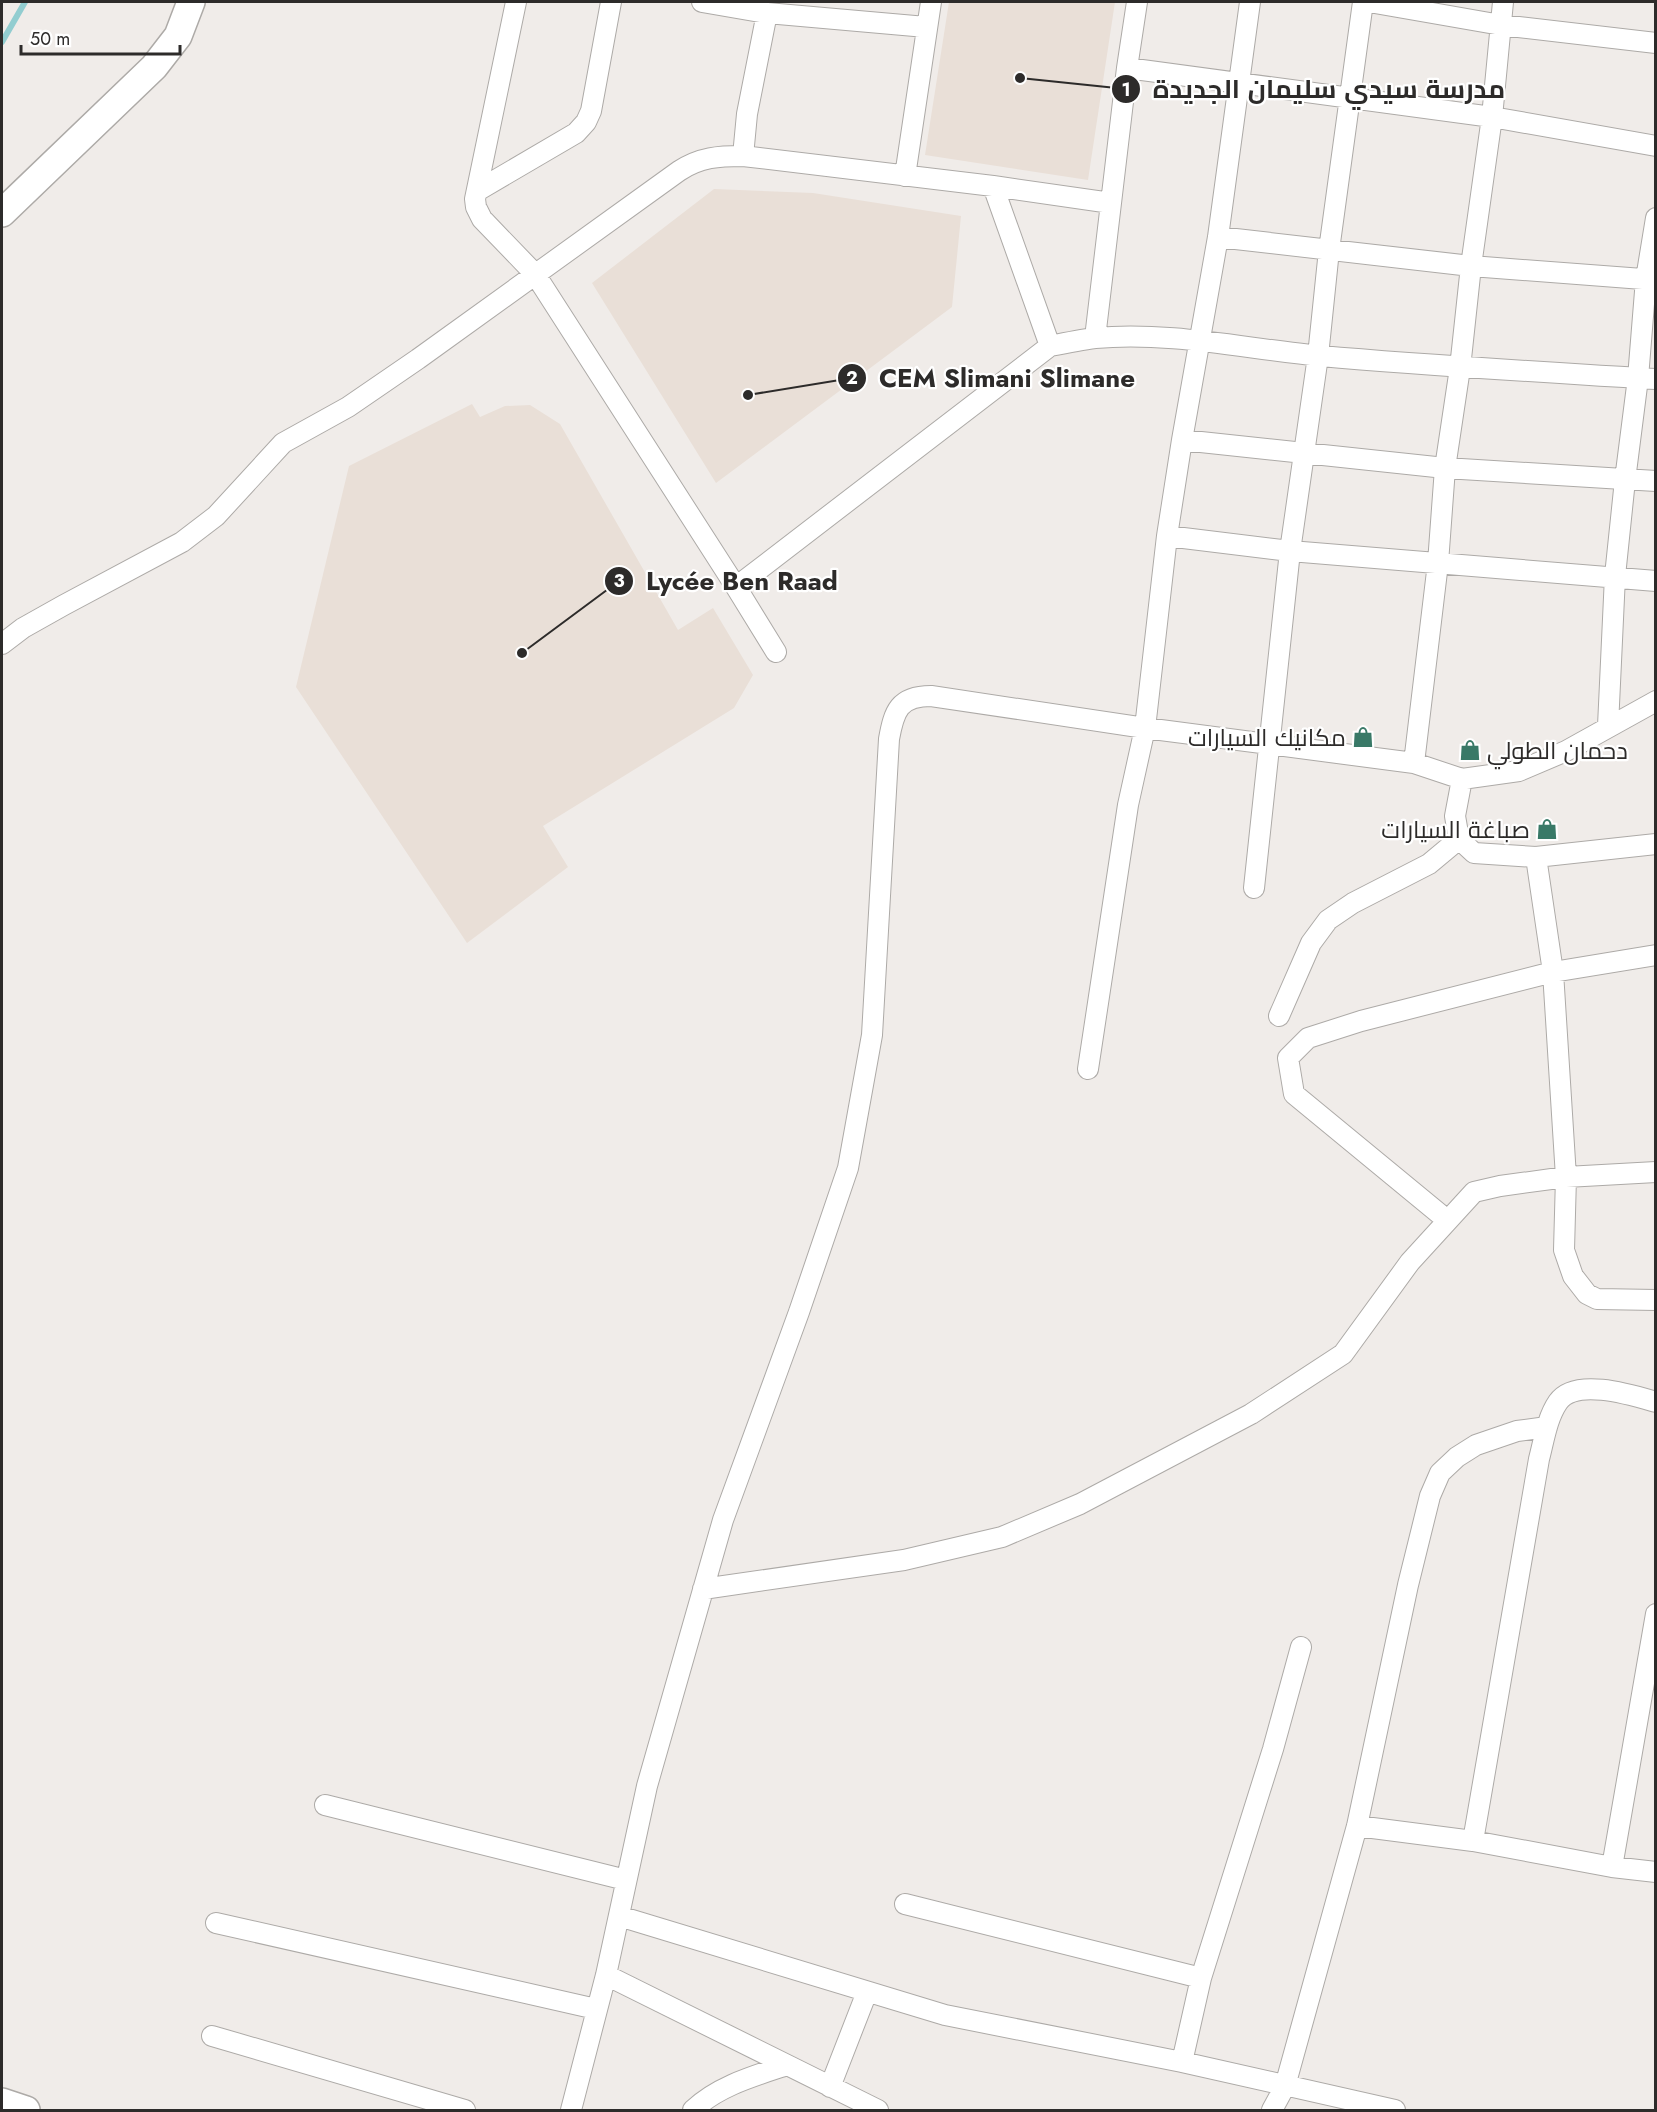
<svg xmlns="http://www.w3.org/2000/svg" width="1657" height="2112" font-family="Jost,Cairo,sans-serif">
	<rect width="100%" height="100%" fill="#f0ece9"/>
	<path fill="#e9dfd7" d="M949,2h166l-27,178 -163,-25z
		M714,189l99,4 148,23 -9,91 -236,176 -124,-200z
		M472,404l8,13 25,-11 25,-1 30,19 118,206 35,-22 40,67 -19,33 -191,118 25,41 -101,76 -171,-256 53,-221z"/>
	<g fill="none" stroke-linecap="round" stroke-linejoin="round">
		<path stroke="#92cdd0" stroke-width="6" d="M2,42l23,-40"/>
		<defs>
			<path id="street" d="M516,2l-41,197 1,8 6,12 53,55 201,313 40,65
				M702,2l65,11 159,14
				M1369,2l132,23 155,18
				M1127,68l365,49 164,29
				M743,156l4,-42 20,-101
				M905,176l26,-174
				M993,186l57,160
				M477,191l99,-58 10,-11 5,-11 20,-109
				M1218,237l253,29 185,14
				M1095,338l32,-270 10,-66
				M1182,440l263,28 211,13
				M1167,536l123,15 366,30
				M736,587l314,-241c15,-3 30,-6 45,-8 75,-7 151,11 226,18 111,10 223,16 335,23
				M2,644l21,-16 41,-23 118,-63 34,-26 67,-73 65,-36 70,-48 261,-188c21,-14 40,-15 64,-15l250,30 118,17
				M1608,726l7,-150 10,-96 13,-102 8,-99 10,-61
				M1414,763l24,-200 7,-95 15,-100 11,-102 21,-149 11,-115
				M1462,779l-7,37 4,23 15,14 62,4 120,-13
				M1536,857l17,115 13,205 -2,73 9,26 14,18 10,5 59,1
				M1254,888l36,-337 28,-195 11,-106 34,-248
				M1279,1016l32,-73 17,-23 25,-17 76,-39 30,-25
				M1088,1069l40,-264 17,-77 22,-192 15,-96 36,-203 32,-235
				M1447,1220l-153,-126 -6,-36 20,-20 53,-17 192,-49 103,-17
				M703,1589l201,-29 98,-23 78,-33 171,-90 92,-60 67,-92 64,-70 26,-6 66,-9 90,-5
				M325,1805l301,75
				M1357,1826l116,15 139,26 44,5
				M1473,1841l66,-382c5,-19 8,-41 19,-57 17,-25 74,-7 98,0
				M1612,1867l44,-253
				M905,1904l296,74
				M619,1916l326,99 237,47 213,48
				M216,1923l380,86
				M606,1975l272,135
				M212,2036l253,74
				M1182,2062l19,-84 72,-229 28,-102
				M830,2087l37,-95
				M571,2110l35,-135 41,-189 76,-266 76,-208 49,-144 24,-133 17,-296c5,-28 10,-43 42,-43l214,32 269,35 48,16 57,-8 47,-20 90,-50
				M693,2110c25,-24 61,-34 94,-45
				M1272,2110l13,-24 72,-260 51,-241 22,-89 10,-23 17,-16 19,-12 41,-14 30,-4"/>
			<path id="secondary" d="M2,213l152,-146 24,-31 13,-34
				M2,2102l24,8"/>
		</defs>
		<use href="#street" stroke="#adaaa7" stroke-width="22"/>
		<use href="#secondary" stroke="#adaaa7" stroke-width="30"/>
		<use href="#street" stroke="#fff" stroke-width="20"/>
		<use href="#secondary" stroke="#fff" stroke-width="27"/>
	</g>
	<defs>
		<symbol id="shop-bare" viewBox="-9 -9 18 18"><path d="M-5-2.5h2.3a2.7 3.5 0 0 1 5.4 0H5L5.5 6h-11ZM-1.5-2.5h3a1.5 2.3 0 0 0-3 0Z" fill="#397967" stroke="#fff" stroke-width="2.5" paint-order="stroke"/></symbol>
	</defs>
	<g fill-rule="evenodd">
		<use href="#shop-bare" x="1348" y="722" width="30" height="30"/>
		<use href="#shop-bare" x="1455" y="735" width="30" height="30"/>
		<use href="#shop-bare" x="1532" y="814" width="30" height="30"/>
	</g>
	<g text-anchor="middle" dominant-baseline="central" stroke-width="4.5" stroke-linejoin="round" paint-order="stroke">
		<g font-size="24" fill="#2d2b2a" stroke="#fff" text-anchor="end">
			<text x="1346" y="737">مكانيك السيارات</text>
			<text x="1487" y="750" text-anchor="start">دحمان الطولي</text>
			<text x="1530" y="829">صباغة السيارات</text>
		</g>
	</g>
	<path fill="none" stroke="#2d2b2a" stroke-width="2" d="M1020 78L1126 89M748 395L852 378M522 653L619 581"/>
	<g fill="#2d2b2a" stroke="#fff" stroke-width="2">
		<circle cx="1020" cy="78" r="6"/>
		<circle cx="748" cy="395" r="6"/>
		<circle cx="522" cy="653" r="6"/>
		<circle cx="1126" cy="89" r="15"/>
		<circle cx="852" cy="378" r="15"/>
		<circle cx="619" cy="581" r="15"/>
	</g>
	<g font-size="18" text-anchor="middle" font-weight="bold" fill="#fff">
		<text x="1126" y="96">1</text>
		<text x="852" y="384">2</text>
		<text x="619" y="587">3</text>
	</g>
	<g font-size="26" text-anchor="middle" font-weight="bold" fill="#2d2b2a" stroke="#fff" stroke-width="4.5" stroke-linejoin="round" paint-order="stroke">
		<text x="1329" y="98">مدرسة سيدي سليمان الجديدة</text>
		<text x="1007" y="387">CEM Slimani Slimane</text>
		<text x="742" y="590">Lycée Ben Raad</text>
	</g>
	<rect width="1657" height="2112" fill="none" stroke="#2d2b2a" stroke-width="6"/>
	<path d="M21 45v9h159v-9" fill="none" stroke="#2d2b2a" stroke-width="3"/>
	<text x="30" y="45" font-size="18" fill="#2d2b2a" stroke="#ffffff" stroke-width="4.5" paint-order="stroke">50 m</text>
</svg>
